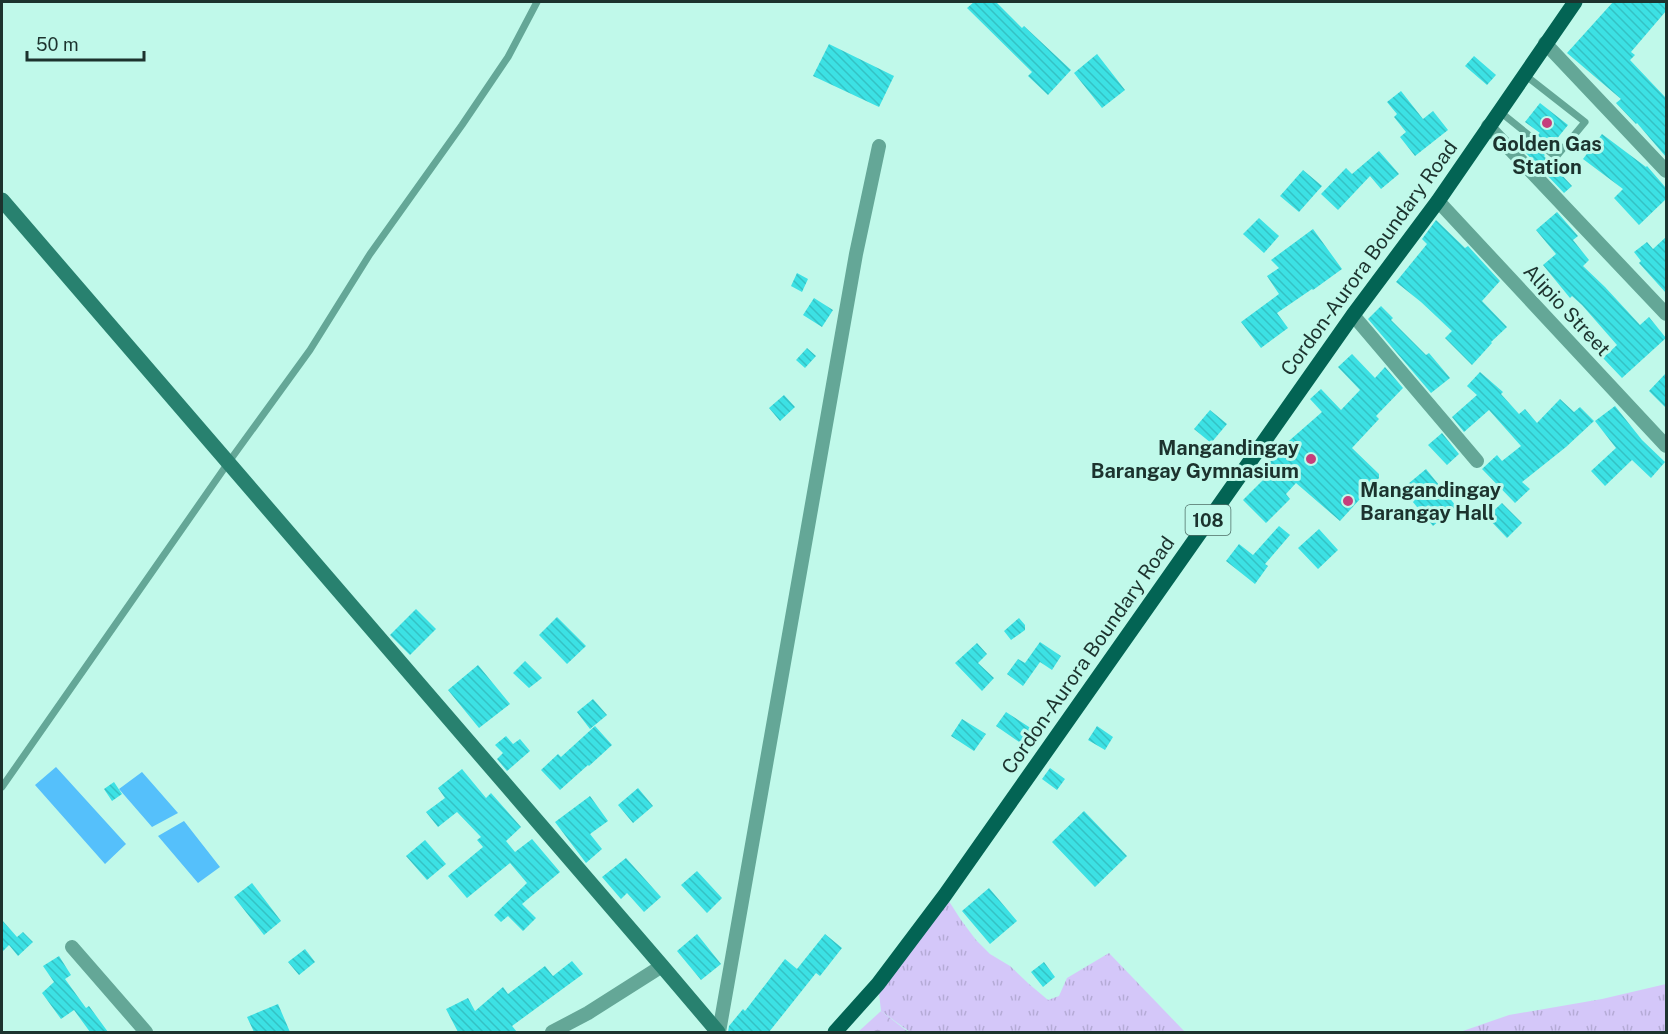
<svg xmlns="http://www.w3.org/2000/svg" width="1668" height="1034" font-family="'Public Sans',sans-serif">
	<defs>
		<pattern id="grass-tufts" width="24" height="20" patternUnits="userSpaceOnUse" patternTransform="scale(1.5)"><rect width="24" height="20" fill="#d4c7f9"/><path d="M3 7l-1-3M5 7V3M7 7l1-3M15 17l-1-3M17 17v-4M19 17l1-3" fill="none" stroke="#b5abd6"/></pattern>
		<pattern id="forest-crowns" width="20" height="18" patternUnits="userSpaceOnUse" patternTransform="scale(1.5)"><rect width="20" height="18" fill="#d4c7f9"/><path d="M2 6a3 3 0 1 1 6 0M12 15a3 3 0 1 1 6 0" fill="none" stroke="#b5abd6"/></pattern>
		<pattern id="building-back-hatch" width="6" height="6" patternUnits="userSpaceOnUse" patternTransform="scale(1.5)"><rect width="6" height="6" fill="#3ce1e4"/><path d="M-1 5l2 2M0 0l6 6M5-1l2 2" fill="none" stroke="#34c2c4"/></pattern>
	</defs>
	<rect width="100%" height="100%" fill="#c0f9ea"/>
	<path fill="url(#grass-tufts)" d="M945,895l16,25 15,20 14,14 20,12 19,18 19,16 11,-4 8,-18 42,-25 76,79h-275l-29,-21 -3,-27z
		M1666,984v48h-206l49,-17 93,-16z"/>
	<path fill="url(#forest-crowns)" d="M881,1011l26,20 3,1h-52z"/>
	<path fill="#55c0fb" d="M56,767l70,77 -21,20 -70,-79z
		M142,772l36,41 -26,14 -33,-38z
		M184,821l36,46 -22,16 -40,-47z"/>
	<path fill="url(#building-back-hatch)" d="M974,2h22l26,26 2,-2 47,44 -23,25 -20,-19 4,-4 -65,-64z
		M1613,2h53v9l-35,41 4,3 -5,5 36,38v59l-29,-34 -1,1 -20,-21 5,-4 -54,-46z
		M829,44l65,32 -15,31 -66,-31z
		M1097,54l28,36 -23,18 -28,-35z
		M1474,56l22,19 -9,10 -22,-19z
		M1401,91l22,28 10,-8 15,19 -33,26 -15,-19 6,-5 -12,-15 3,-3 -10,-12z
		M1540,103l28,22 -17,21 -14,-11 3,-2 -15,-11z
		M1602,134l44,33 1,-1 19,22v11l-27,26 -25,-27 9,-9 -40,-30z
		M1529,143l16,12 -1,1 28,30 -8,7 -42,-44z
		M1379,151l20,23 -18,15 -11,-13 -32,34 -17,-16 25,-26 6,6z
		M1303,170l19,16 -23,26 -19,-16z
		M1557,212l21,24 -5,4 16,20 -6,6 22,21 35,38 9,-8 17,21 -44,40 -19,-20 14,-13 -35,-40 -10,-9 -2,2 -27,-33 13,-11 -20,-24z
		M1259,218l20,18 -15,17 -21,-19z
		M1436,220l29,28 3,-2 32,35 -18,20 25,26 -16,15 1,1 -20,22 -27,-27 7,-7 -31,-29 -25,-20 31,-38 -5,-5z
		M1313,229l29,40 -29,21 -1,-1 -35,24 11,15 -27,20 -20,-26 38,-28 -12,-18 12,-8 -8,-8z
		M1666,237v56l-27,-30 2,-2 -7,-9 13,-10 6,7z
		M797,273l11,6 -6,13 -11,-6z
		M814,298l19,12 -11,17 -19,-12z
		M1381,306l12,12 -2,2 35,35 3,-2 21,25 -19,15 -63,-74z
		M807,348l9,8 -11,12 -9,-8z
		M1352,354l23,24 10,-11 18,21 -27,28 3,3 -27,29 27,26v4l-39,43 -44,-38 -10,11 4,5 -24,24 -23,-23 30,-30 -8,-8 57,-50 -12,-13 11,-10 20,21 19,-20 -22,-23z
		M1480,372l23,20 -2,2 18,20 6,-5 12,14 23,-24 14,13 6,-5 14,14 -28,26 -44,35 8,7 -15,14 -33,-34 15,-14 5,6 19,-15 -32,-36 -25,22 -12,-15 25,-22 -10,-9z
		M1666,373v35l-17,-17z
		M784,395l11,12 -15,14 -11,-13z
		M1615,406l27,34 23,22 -14,16 -19,-18 -27,26 -14,-15 25,-23 -21,-27z
		M1210,410l17,14 -16,19 -17,-14z
		M1442,433l17,21 -12,11 -19,-20z
		M1426,469l30,37 -23,20 -31,-37z
		M1502,503l20,20 -15,15 -20,-21z
		M1279,526l11,9 -25,29 3,2 -13,18 -29,-23 13,-17 14,11z
		M1319,529l19,21 -20,19 -20,-21z
		M416,609l20,20 -26,26 -20,-20z
		M557,617l29,29 -19,18 -28,-29z
		M1019,618l6,7v5l-14,10 -7,-9z
		M1040,642l21,14 -9,14 -12,-8 -17,24 -16,-12 11,-15 7,4z
		M977,643l10,11 -9,9 16,15 -12,13 -27,-28z
		M525,661l17,17 -13,10 -16,-15z
		M478,665l32,39 -31,24 -31,-38z
		M593,699l14,16 -17,14 -13,-17z
		M1006,712l26,17 -10,15 -26,-18z
		M962,719l24,15 -12,17 -23,-15z
		M595,726l17,19 -23,21 -1,-1 -28,25 -19,-20 17,-16 3,3z
		M1097,726l16,11 -8,13 -17,-10z
		M506,736l7,8 7,-5 10,12 -23,20 -10,-12 6,-6 -8,-8z
		M1050,768l15,11 -8,11 -15,-11z
		M462,769l24,29 5,-5 30,34 -15,14 9,11 17,-13 28,33 -38,32 14,14 -13,13 -15,-15 -7,6 -7,-7 33,-32 -17,-20 -43,35 -19,-22 35,-29 -6,-7 4,-3 -24,-25 -19,15 -12,-15 19,-14 -7,-10z
		M114,782l8,12 -10,7 -8,-12z
		M638,788l15,18 -20,17 -15,-18z
		M590,796l18,25 -18,13 12,15 -16,14 -31,-41z
		M1084,811l43,45 -32,31 -43,-45z
		M425,840l21,24 -19,16 -21,-24z
		M626,858l35,39 -17,15 -17,-19 -6,6 -19,-22z
		M697,871l25,27 -15,15 -26,-28z
		M252,883l29,38 -17,14 -30,-38z
		M989,888l28,33 -27,23 -28,-33z
		M2,920l15,17 6,-5 10,10 -15,14 -9,-11 -7,7z
		M697,934l24,30 -20,16 -24,-29z
		M825,934l17,14 -22,28 -4,-3 -47,59h-41l1,-6 14,-17 2,2 40,-52 12,10z
		M305,949l10,13 -16,13 -11,-13z
		M59,956l12,19 -6,4 21,29 3,-2 19,26h-18l-16,-22 -13,9 -19,-26 12,-11 -11,-16z
		M572,961l11,13 -71,52 5,6h-59l-12,-23 22,-11 7,13 28,-24 5,7 37,-28 8,10z
		M1044,962l11,15 -12,10 -12,-15z
		M278,1004l12,28h-36l-7,-15z"/>
	<g fill="none" stroke-linecap="round" stroke-linejoin="round">
		<path stroke="#64a797" stroke-width="7" d="M1499,111l57,46 29,-35 -60,-47
			M2,787l226,-324 82,-113 60,-96 92,-129 46,-68 29,-55"/>
		<path stroke="#64a797" stroke-width="14" d="M1545,43l121,128
			M1488,126l178,188
			M1438,201l228,245
			M1353,315l124,146
			M72,947l74,85
			M552,1032l36,-19 74,-47
			M719,1032l137,-778 23,-108"/>
		<path stroke="#28816f" stroke-width="15" d="M2,200l660,766 56,66"/>
		<path stroke="#036454" stroke-width="15" d="M835,1032l43,-48 67,-89 408,-580 85,-114 137,-199"/>
	</g>
	<g fill="#c63e7c" stroke="#c0f9ea" stroke-width="2">
		<circle cx="1547" cy="123" r="6"/>
		<circle cx="1311" cy="459" r="6"/>
		<circle cx="1348" cy="501" r="6"/>
	</g>
	<g text-anchor="middle" dominant-baseline="central" stroke-width="6" stroke-linejoin="round" paint-order="stroke">
		<rect fill="#c0f9ea" stroke="#4d6e66" stroke-width="1.5" x="1185.5" y="505" width="45" height="30" rx="4.5"/>
		<g font-size="18" font-weight="bold" fill="#1c332e">
			<text x="1208" y="520">108</text>
		</g>
		<g font-size="20" font-weight="bold" fill="#1c332e" stroke="#c0f9ea">
			<text x="1547" y="144">Golden Gas<tspan x="1547" dy="23">Station</tspan></text>
			<text x="1299" y="448" text-anchor="end">Mangandingay<tspan x="1299" dy="23">Barangay Gymnasium</tspan></text>
			<text x="1360" y="490" text-anchor="start">Mangandingay<tspan x="1360" dy="23">Barangay Hall</tspan></text>
		</g>
		<g font-size="20" fill="#1c332e" stroke="#c0f9ea">
			<text transform="translate(1369 258) rotate(-54)">Cordon-Aurora Boundary Road</text>
			<text transform="translate(1567 310) rotate(47)">Alipio Street</text>
			<text transform="translate(1088 655) rotate(-55)">Cordon-Aurora Boundary Road</text>
		</g>
	</g>
	<rect width="1668" height="1034" fill="none" stroke="#1c332e" stroke-width="6"/>
	<path d="M27 51v9h117v-9" fill="none" stroke="#1c332e" stroke-width="3"/>
	<text x="36" y="51" font-size="18" fill="#1c332e" stroke="#c0f9ea" stroke-width="4.5" paint-order="stroke">50 m</text>
</svg>
